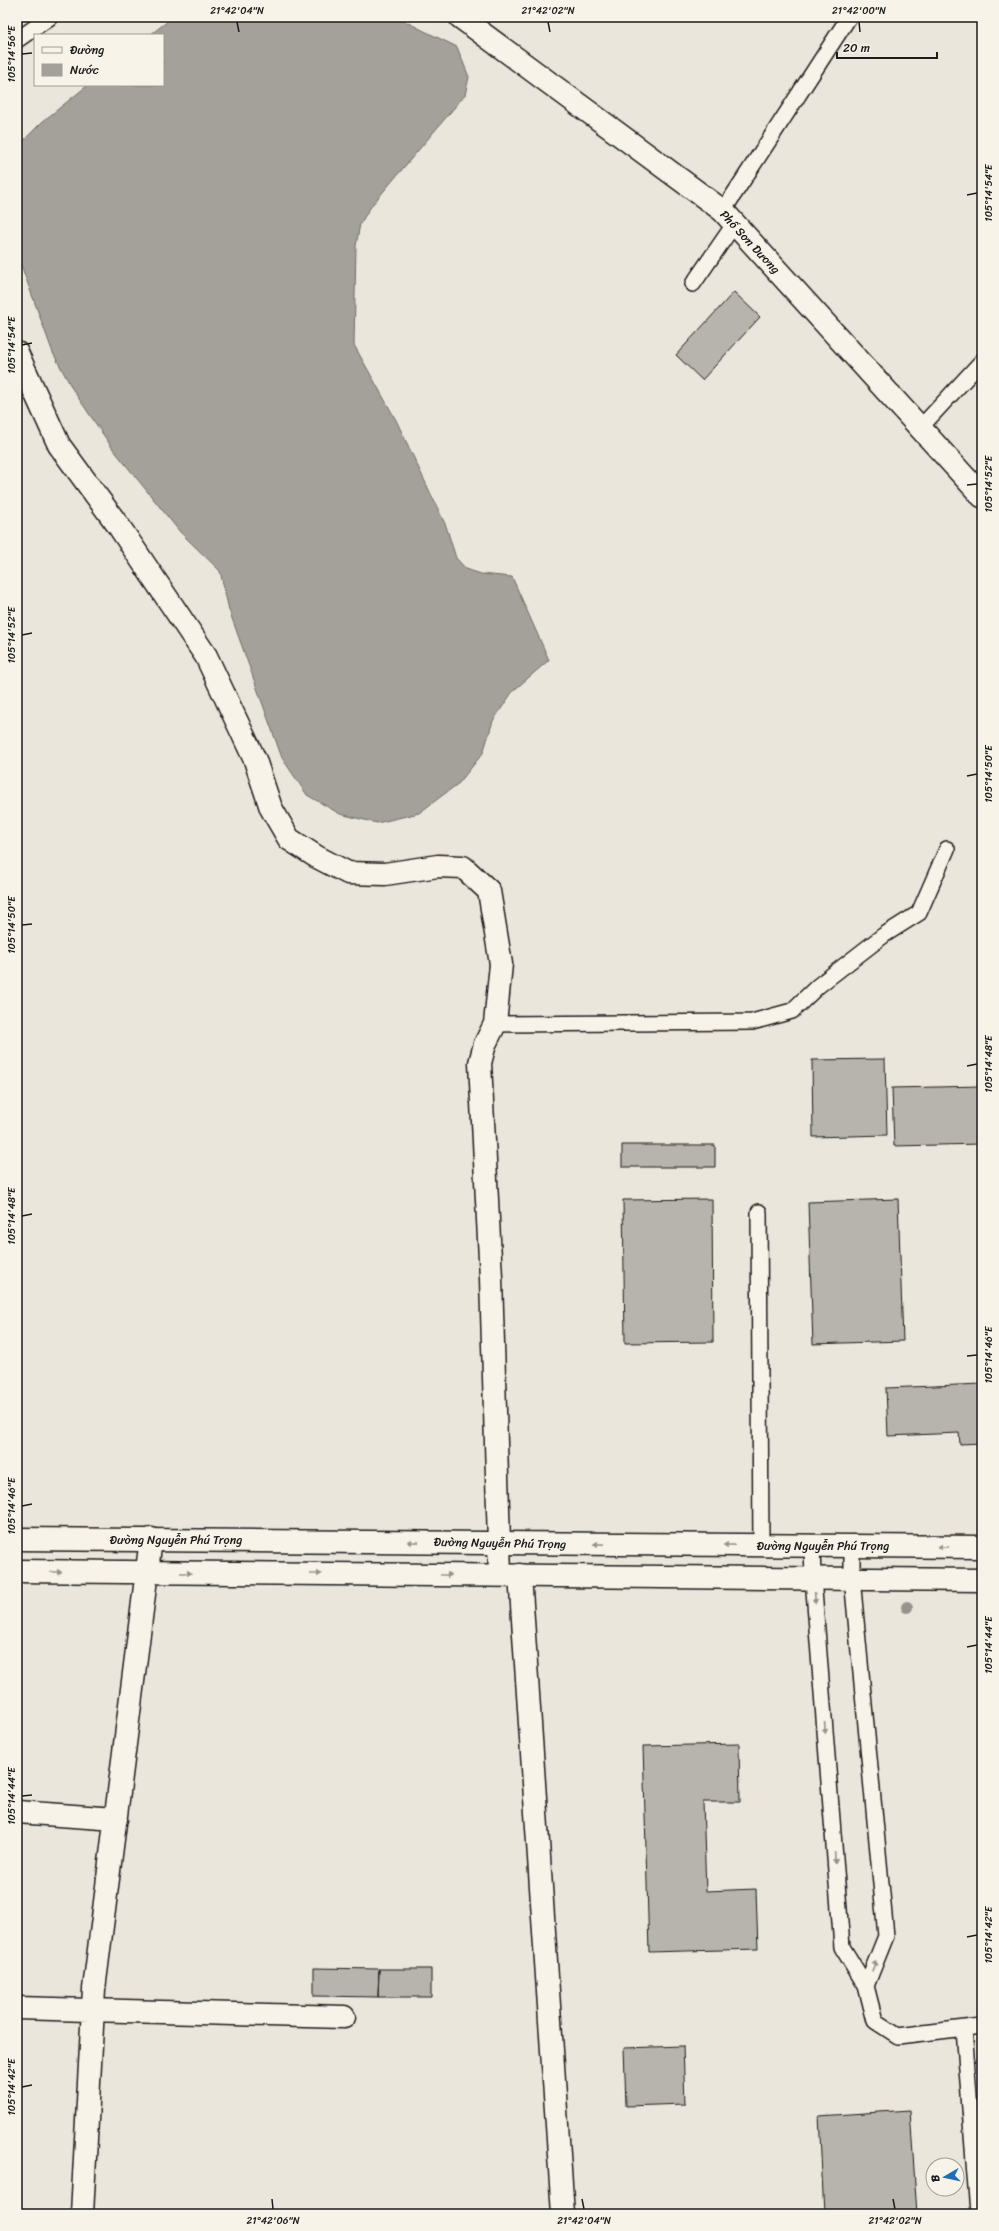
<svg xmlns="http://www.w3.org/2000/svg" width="999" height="2231" font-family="Sriracha,sans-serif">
	<rect width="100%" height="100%" fill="#eae6dc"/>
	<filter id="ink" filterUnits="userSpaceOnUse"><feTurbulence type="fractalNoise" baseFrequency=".025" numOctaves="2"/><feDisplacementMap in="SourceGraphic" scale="8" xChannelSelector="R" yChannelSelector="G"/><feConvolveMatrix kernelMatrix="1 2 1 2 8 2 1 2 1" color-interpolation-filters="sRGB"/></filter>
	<g filter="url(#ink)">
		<path fill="#a3a19a" stroke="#6d6c68" d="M173,17h223l61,30 12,30 -4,18 -93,110 -12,19 -4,22 -2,99 42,75 50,106 10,32 10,11 15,5 31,3 37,83 -36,31 -20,30 -10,32 -24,30 -40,30 -42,10 -37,-9 -33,-19 -25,-37 -53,-148 -9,-39 -40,-39 -67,-83 -40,-59 -20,-37 -36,-99v-107l25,-25 46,-37h75v-50h-13z"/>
		<path fill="#b6b4ac" stroke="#1c1c1c" d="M734,292l26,25 -58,63 -26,-25z
			M885,1059l2,76 -74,2 -1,-77z
			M982,1086v58l-88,2 -2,-58z
			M622,1145h93v22h-93z
			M712,1199l1,143 -88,1 -2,-143z
			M898,1199l5,142 -90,3 -5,-142z
			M982,1384v59l-22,1 -1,-11 -71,3 -2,-48z
			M739,1744l1,58h-37l3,89 50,-2 2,60 -109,3 -6,-206z
			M314,1968l65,1 -1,28 -64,-1z
			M379,1969h52v28h-53z
			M683,2046l2,58 -59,2 -2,-58z
			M910,2110l7,104h-93l-5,-98z"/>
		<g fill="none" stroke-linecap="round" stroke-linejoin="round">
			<defs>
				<path id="service" d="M17,40l33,-23
					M723,211l126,-194
					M693,284l42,-61
					M920,428l62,-67
					M495,1024l257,-2 40,-11 26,-25 66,-51 35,-22 28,-64
					M759,1212l2,333
					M812,1546l1,32 29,369 24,39 20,-50 -34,-358v-32
					M866,1986l9,35 23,15 84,-10
					M964,2029l14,185"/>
				<path id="minor" d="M17,353l42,92 61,83 86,128 49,104 16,48 18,31 28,18 31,16 37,1 53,-8 25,1 26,24 12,73 -6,60 -10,20 -5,19 11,215 9,297
					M520,1575l43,639
					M17,1812l99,7
					M17,2008l327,9
					M82,2214l12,-225 57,-450"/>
				<path id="tertiary" d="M460,17l263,194 259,285
					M17,1539l965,8
					M17,1571l965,9"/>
			</defs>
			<use href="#service" stroke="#1c1c1c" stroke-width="18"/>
			<use href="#minor" stroke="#1c1c1c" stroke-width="25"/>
			<use href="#tertiary" stroke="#1c1c1c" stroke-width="25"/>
			<use href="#service" stroke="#f7f3e8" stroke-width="15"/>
			<use href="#minor" stroke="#f7f3e8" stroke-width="22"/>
			<use href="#tertiary" stroke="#f7f3e8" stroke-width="22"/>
		</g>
		<circle fill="#96948d" cx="907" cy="1607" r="6"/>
		<defs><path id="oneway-solid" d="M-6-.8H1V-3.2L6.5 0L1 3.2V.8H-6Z"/></defs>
		<g fill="#94928c">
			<use href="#oneway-solid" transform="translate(413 1542) rotate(-179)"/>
			<use href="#oneway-solid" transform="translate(599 1544) rotate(-179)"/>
			<use href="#oneway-solid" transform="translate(729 1545) rotate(-179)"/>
			<use href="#oneway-solid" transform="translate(943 1547) rotate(-180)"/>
			<use href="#oneway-solid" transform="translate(56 1572)"/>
			<use href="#oneway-solid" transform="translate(186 1573)"/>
			<use href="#oneway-solid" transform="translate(316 1574)"/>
			<use href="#oneway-solid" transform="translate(446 1575)"/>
			<use href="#oneway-solid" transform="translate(815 1598) rotate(86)"/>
			<use href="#oneway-solid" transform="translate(825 1728) rotate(86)"/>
			<use href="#oneway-solid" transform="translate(835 1858) rotate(86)"/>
			<use href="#oneway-solid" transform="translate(874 1966) rotate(-68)"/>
		</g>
	</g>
	<path fill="none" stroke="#1c1c1c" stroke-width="1.5" d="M237,22l2,10M548,22l2,10M859,22l1,10M22,54l10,-1M967,195l10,-2M22,345l10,-2M967,485l10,-1M22,635l10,-2M967,776l10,-2M22,925l10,-1M967,1066l10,-2M22,1216l10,-2M967,1356l10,-1M22,1506l10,-2M967,1647l10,-2M22,1796l10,-1M967,1937l10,-2M22,2087l10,-2M272,2199l1,10M582,2199l2,10M893,2199l2,10"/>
	<g text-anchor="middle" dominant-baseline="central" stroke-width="3" stroke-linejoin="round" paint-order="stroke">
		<g font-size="12" fill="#1c1c1c" stroke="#f7f3e8">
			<text transform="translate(750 242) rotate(47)">Phố Sơn Dương</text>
			<text x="176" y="1540">Đường Nguyễn Phú Trọng</text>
			<text transform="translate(500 1543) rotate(1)">Đường Nguyễn Phú Trọng</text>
			<text x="823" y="1546">Đường Nguyễn Phú Trọng</text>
		</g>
	</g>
	<rect width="999" height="2231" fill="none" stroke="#f7f3e8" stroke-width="44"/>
	<rect x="34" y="34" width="130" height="52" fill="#f7f3e8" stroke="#9f9d96"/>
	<rect x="42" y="47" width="20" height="6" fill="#f7f3e8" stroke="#9f9d96"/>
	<text x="70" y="54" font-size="12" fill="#1c1c1c">Đường</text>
	<rect x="42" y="64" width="20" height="12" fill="#a3a19a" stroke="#9f9d96"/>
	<text x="70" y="74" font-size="12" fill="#1c1c1c">Nước</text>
	<g transform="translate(945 2177) rotate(261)"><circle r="19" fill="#f7f3e8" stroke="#9f9d96"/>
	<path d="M0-3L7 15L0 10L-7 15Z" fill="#1f6fb2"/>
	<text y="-6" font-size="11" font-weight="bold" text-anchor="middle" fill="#1c1c1c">B</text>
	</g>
	<path d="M837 52v6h100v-6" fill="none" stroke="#1c1c1c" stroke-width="2"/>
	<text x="843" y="52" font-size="12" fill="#1c1c1c" stroke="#f7f3e8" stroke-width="3" paint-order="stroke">20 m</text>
	<rect x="22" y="22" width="955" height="2187" fill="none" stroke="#1c1c1c" stroke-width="1.5"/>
	<g font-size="10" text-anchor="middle" fill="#1c1c1c">
		<text x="237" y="14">21°42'04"N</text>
		<text x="548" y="14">21°42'02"N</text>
		<text x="859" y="14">21°42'00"N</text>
		<text transform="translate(11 54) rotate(-90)" y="4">105°14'56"E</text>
		<text transform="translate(988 193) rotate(-90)" y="4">105°14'54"E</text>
		<text transform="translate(11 345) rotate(-90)" y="4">105°14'54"E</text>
		<text transform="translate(988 484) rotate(-90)" y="4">105°14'52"E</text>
		<text transform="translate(11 635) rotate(-90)" y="4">105°14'52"E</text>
		<text transform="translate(988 774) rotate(-90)" y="4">105°14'50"E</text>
		<text transform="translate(11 925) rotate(-90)" y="4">105°14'50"E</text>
		<text transform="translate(988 1064) rotate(-90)" y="4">105°14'48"E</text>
		<text transform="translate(11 1216) rotate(-90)" y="4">105°14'48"E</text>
		<text transform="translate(988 1355) rotate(-90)" y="4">105°14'46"E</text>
		<text transform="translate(11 1506) rotate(-90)" y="4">105°14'46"E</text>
		<text transform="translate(988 1645) rotate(-90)" y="4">105°14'44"E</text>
		<text transform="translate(11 1796) rotate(-90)" y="4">105°14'44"E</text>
		<text transform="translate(988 1935) rotate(-90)" y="4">105°14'42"E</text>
		<text transform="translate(11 2087) rotate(-90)" y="4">105°14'42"E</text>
		<text x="273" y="2224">21°42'06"N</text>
		<text x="584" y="2224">21°42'04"N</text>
		<text x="895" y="2224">21°42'02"N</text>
	</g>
</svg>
